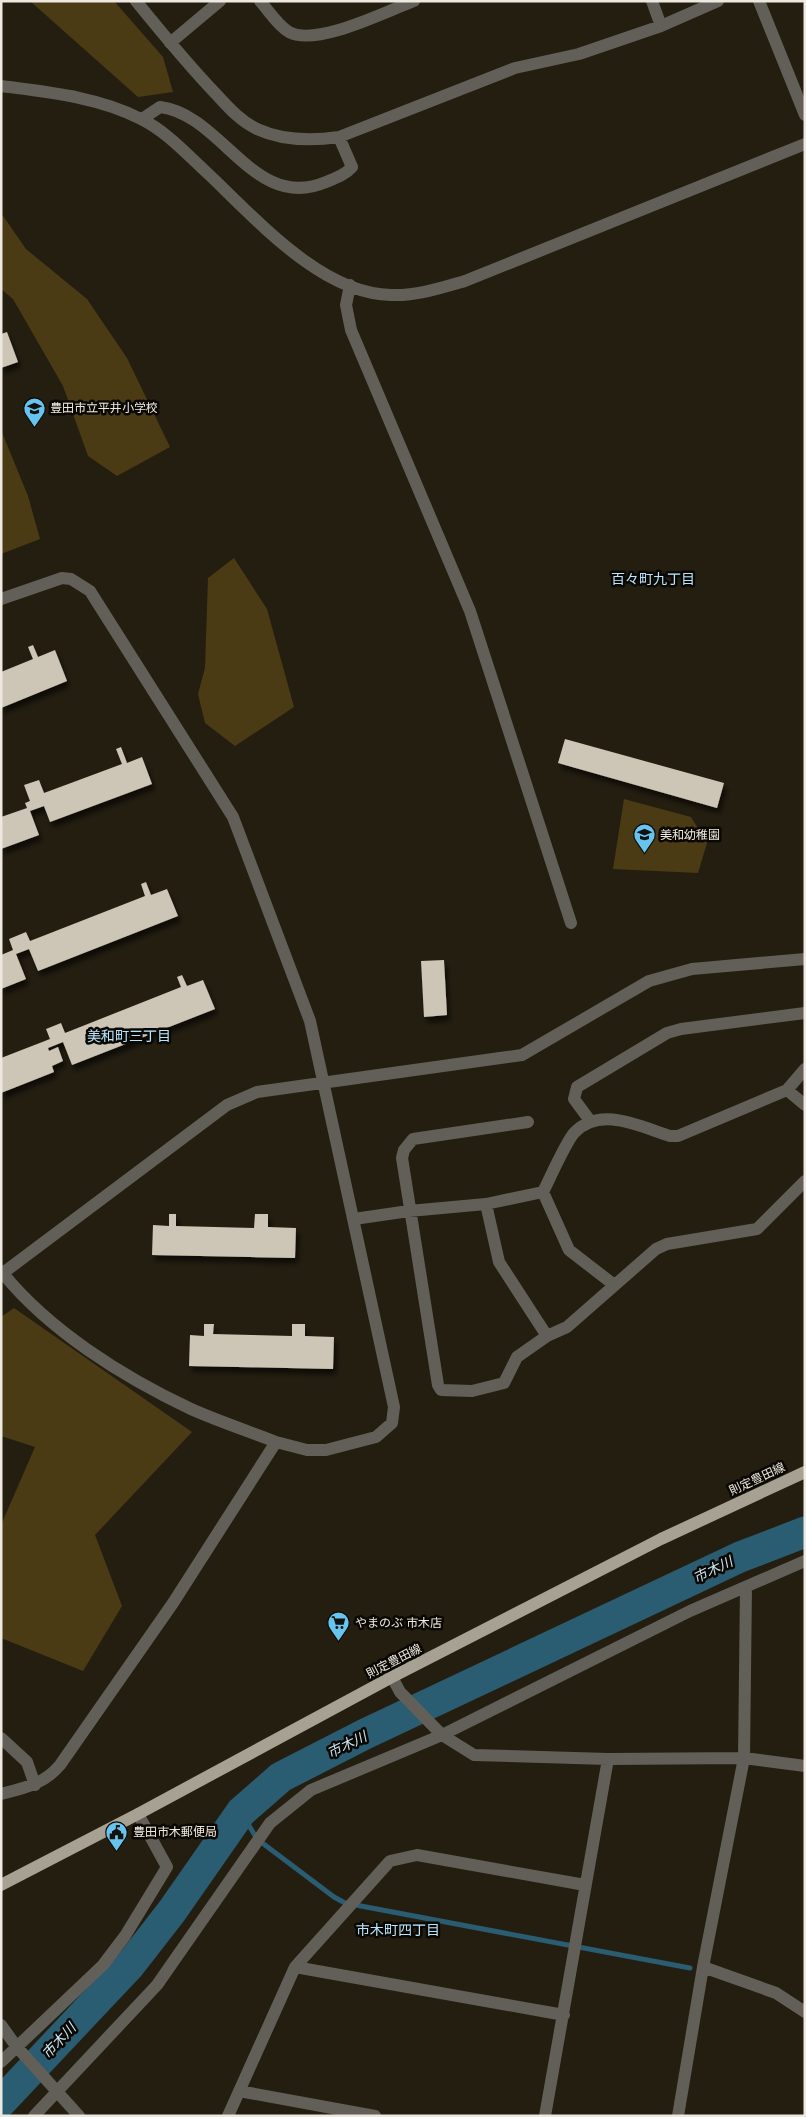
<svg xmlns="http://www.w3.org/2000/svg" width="806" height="2117" font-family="'Nunito Sans','Noto Sans JP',sans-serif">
	<defs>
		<filter id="shadow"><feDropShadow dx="3" dy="5.5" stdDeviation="2.5" flood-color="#0009"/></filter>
	</defs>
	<rect width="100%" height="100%" fill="#241e11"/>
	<path fill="#4b3b14" d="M30,1h84l49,56 10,35 -35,5z
		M1,213l25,36 61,50 40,59 43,89 -53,29 -29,-20 -25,-70 -50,-87 -12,-10z
		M1,430l27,66 12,43 -39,15z
		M234,558l33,51 27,98 -59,39 -30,-23 -7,-29 7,-26 3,-90z
		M624,799l67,18 16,26 -9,30 -85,-4z
		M14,1308l178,124 -97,103 27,71 -39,65 -82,-33v-113l34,-78 -34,-11v-119z"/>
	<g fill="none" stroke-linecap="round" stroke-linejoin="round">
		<path stroke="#2a5c72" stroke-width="5" d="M241,1812l16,27 77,58 11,6 345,65"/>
		<path stroke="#2a5c72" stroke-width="31" d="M1,2102l129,-137 42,-54 69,-99 40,-35 84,-43 375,-177 65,-25"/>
	</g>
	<path fill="#cdc5b5" filter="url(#shadow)" d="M7,332l11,30 -17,6v-34z
		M33,645l5,12 17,-7 12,31 -66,27v-36l32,-13 -5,-12z
		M565,739l159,44 -7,25 -159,-45z
		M121,747l6,16 15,-6 10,27 -102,38 -6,-16 -14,5 9,24 -38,14v-32l26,-9 -2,-5 5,-2 -6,-16 15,-5 5,13 78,-29 -6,-15z
		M146,882l5,13 16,-6 11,27 -140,55 -9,-22 -13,5 10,25 -25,10v-34l12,-5 -4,-11 17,-7 4,9 115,-45 -4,-12z
		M444,960l3,55 -23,2 -3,-56z
		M182,975l5,11 16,-6 12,29 -143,56 -9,-23 -15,6 1,3 9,-4 5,14 -11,5 2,6 -53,21v-35l49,-19 -4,-10 15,-6 4,10 116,-46 -4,-10z
		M169,1214h7v12l78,2 1,-14h13v13l28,1 -1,30 -143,-3 1,-30 16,1z
		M204,1324h10l-1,10 79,2v-12h13v12l29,1 -1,32 -144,-3 1,-31 14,1z"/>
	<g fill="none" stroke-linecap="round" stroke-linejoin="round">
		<path stroke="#625f59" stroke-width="12" d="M136,1c26,32 52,64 80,93 12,13 24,27 41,35 26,12 54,12 82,8l176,-69 64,-14 82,-28 57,-25
			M260,1c9,10 18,25 29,31 27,15 96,-20 125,-31
			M652,1l9,25
			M759,1l46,114
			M170,43l50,-42
			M1,86c46,6 98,11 140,33 23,11 43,32 62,50 49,45 116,125 188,126 25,1 50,-7 74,-14l340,-137
			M142,119l18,-12c62,7 94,106 166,75 10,-4 19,-7 26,-15l-13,-30
			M350,285l-4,20 5,25 119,281 101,312
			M1,599l61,-21 9,1 19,12 143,226 77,204 84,386 -2,16 -16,14 -50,13h-19l-31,-8 -103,161 -113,162c-16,19 -35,23 -59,29
			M787,1090l18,15
			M528,1122l-115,17 -9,11 -2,8 36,227 3,5 31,1 32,-8 13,-26 30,-21 20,-9 89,-78 11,-5 90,-15 48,-48
			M591,1122l-17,-23 3,-12 90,-54 14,-4 124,-16
			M543,1192l26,58 44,34
			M486,1204l13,58 48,74
			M354,1219l55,-8 77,-7 57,-12c7,-14 23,-50 31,-59 26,-28 67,-6 96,3h8l109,-46 18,-21
			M1,1271c47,59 122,106 190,138 27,12 57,22 85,33
			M3,1273l224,-168 30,-13 265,-37 127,-74 43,-12 113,-10
			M392,1677l8,15 42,43 32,20 134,4 136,-1 61,8
			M1,1738l26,24 8,23
			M295,1967l269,48
			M703,1967l73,26 29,19
			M1,2025l15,21 63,70
			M1,2062l102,-97 22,-29 42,-69 -29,-53
			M239,2091l136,25
			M34,2116l123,-131 113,-162 41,-33 131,-55 248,-124 115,-50
			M228,2116l67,-149 95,-106 27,-6 168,30
			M545,2116l63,-357
			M678,2116l25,-149 41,-209 2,-171"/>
		<path stroke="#a7a193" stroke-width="12" d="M1,1885l137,-71 254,-137 269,-138 144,-67"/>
	</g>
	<defs>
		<symbol id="school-pin" viewBox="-11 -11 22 30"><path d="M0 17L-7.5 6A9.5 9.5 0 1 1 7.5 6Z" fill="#67c4ef" stroke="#0b0804"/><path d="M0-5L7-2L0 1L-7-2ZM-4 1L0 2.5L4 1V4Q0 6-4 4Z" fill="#111"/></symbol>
		<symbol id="supermarket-pin" viewBox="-11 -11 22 30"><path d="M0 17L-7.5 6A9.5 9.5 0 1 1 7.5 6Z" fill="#67c4ef" stroke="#0b0804"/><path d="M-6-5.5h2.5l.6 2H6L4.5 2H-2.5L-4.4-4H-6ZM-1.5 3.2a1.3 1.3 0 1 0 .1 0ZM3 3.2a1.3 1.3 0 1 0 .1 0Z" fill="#111"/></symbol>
		<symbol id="civic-pin" viewBox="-11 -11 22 30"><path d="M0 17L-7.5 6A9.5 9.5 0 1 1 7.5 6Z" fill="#67c4ef" stroke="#0b0804"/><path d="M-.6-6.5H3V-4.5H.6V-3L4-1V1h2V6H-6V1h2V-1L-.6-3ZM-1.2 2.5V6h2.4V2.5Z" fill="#111"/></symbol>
	</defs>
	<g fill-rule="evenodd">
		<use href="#school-pin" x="22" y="396" width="25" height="34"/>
		<use href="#school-pin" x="632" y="822" width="25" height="34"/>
		<use href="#supermarket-pin" x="326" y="1610" width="25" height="34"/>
		<use href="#civic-pin" x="104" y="1820" width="25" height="34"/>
	</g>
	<g text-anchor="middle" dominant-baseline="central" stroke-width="5" stroke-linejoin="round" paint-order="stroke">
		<g font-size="12" fill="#ede9e0" stroke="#0b0804" text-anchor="start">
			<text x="50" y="408">豊田市立平井小学校</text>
			<text x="660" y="835">美和幼稚園</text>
			<text x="355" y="1623">やまのぶ 市木店</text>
			<text x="133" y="1832">豊田市木郵便局</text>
		</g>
		<g font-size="12" fill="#ede9e0" stroke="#0b0804">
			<text transform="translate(757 1479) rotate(-25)">則定豊田線</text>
			<text transform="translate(394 1661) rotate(-27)">則定豊田線</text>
		</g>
		<g font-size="14" fill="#b6e6fe" stroke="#0b0804">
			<text x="653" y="579">百々町九丁目</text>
			<text x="129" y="1036">美和町三丁目</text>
			<text x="398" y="1930">市木町四丁目</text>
		</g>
		<g font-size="14" font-style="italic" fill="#c9e7f6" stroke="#0b0804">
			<text transform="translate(713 1570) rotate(-26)">市木川</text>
			<text transform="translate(347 1745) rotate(-26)">市木川</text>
			<text transform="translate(59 2041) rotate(-47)">市木川</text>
		</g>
	</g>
	<rect width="806" height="2117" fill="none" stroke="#ede9e0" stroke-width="5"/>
</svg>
